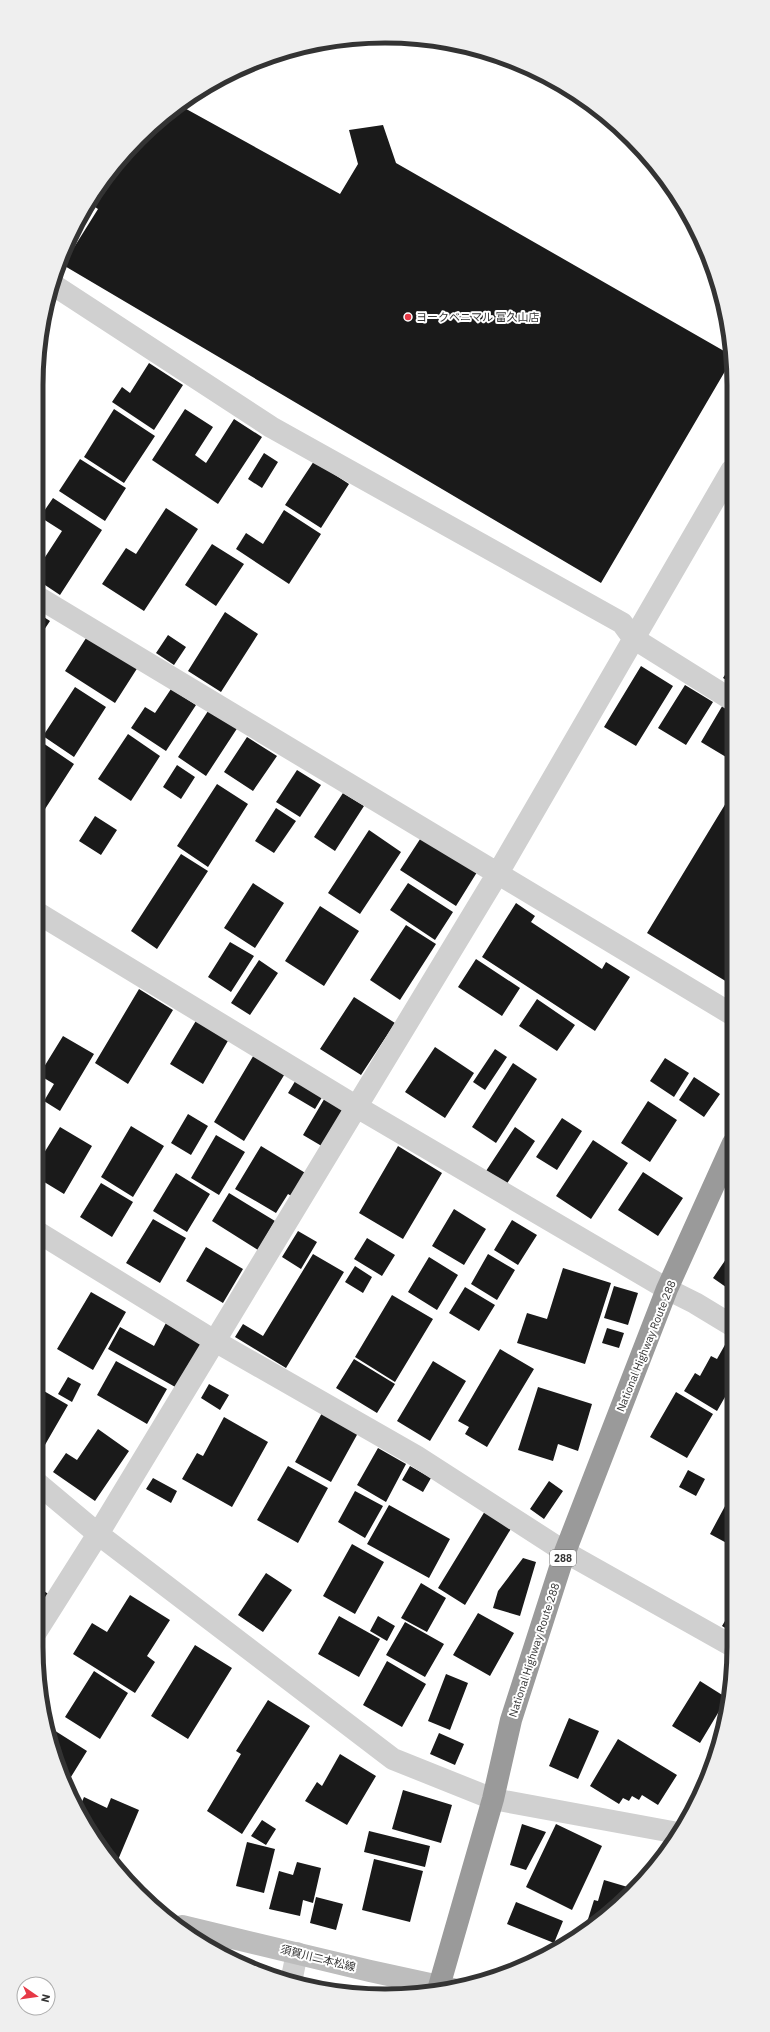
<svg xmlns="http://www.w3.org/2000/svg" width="770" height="2032" font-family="'IBM Plex Sans','Noto Sans JP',sans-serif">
	<rect width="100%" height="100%" fill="#fff"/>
	<path fill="#1a1a1a" d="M179,105l161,89 18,-30 -9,-34 34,-5 13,38 335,192v6l-130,222 -538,-318 35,-56 -9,-6 19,-31 47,-50z
		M149,363l34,22 -29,45 -42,-28 10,-15 8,6z
		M114,409l41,27 -31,47 -40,-26z
		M185,409l28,18 -18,28 11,8 28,-44 28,18 -44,67 -66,-44z
		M264,453l14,9 -16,26 -14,-9z
		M80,459l46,29 -21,33 -46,-30z
		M314,461l35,23 -28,44 -36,-23z
		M53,498l49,32 -42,65 -24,-16v-8l26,-40 -22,-14z
		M166,508l32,21 -54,82 -42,-27 24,-36 10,6z
		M284,510l37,24 -32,50 -53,-35 10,-16 17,11z
		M212,544l32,20 -28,42 -31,-21z
		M36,612l14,9 -14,21z
		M225,612l33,22 -37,58 -33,-21z
		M88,635l50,32 -23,36 -50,-32z
		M168,635l18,12 -12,18 -18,-12z
		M732,664v19l-9,-5z
		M641,666l32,20 -37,60 -32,-19z
		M685,685l28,17 -27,43 -28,-17z
		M75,687l31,20 -32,50 -31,-21z
		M171,689l25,16 -30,46 -35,-23 14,-21 10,6z
		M724,703l8,5v40l-6,9 -25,-15z
		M210,708l28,19 -32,49 -28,-19z
		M128,734l32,22 -29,45 -33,-22z
		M247,737l30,19 -24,35 -29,-19z
		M40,741l34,23 -38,59v-76z
		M177,765l18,12 -14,22 -18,-12z
		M297,770l24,15 -21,32 -24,-15z
		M217,784l31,20 -40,63 -31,-21z
		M343,793l21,13 -29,45 -21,-14z
		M732,793v80l-4,7 4,2v103l-85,-52z
		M276,808l20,13 -22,32 -19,-12z
		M95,816l22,14 -16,25 -22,-14z
		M369,830l32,22 -41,62 -32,-21z
		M424,833l55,36 -23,37 -56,-36z
		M181,854l27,17 -51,78 -26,-18z
		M253,883l31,20 -29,45 -31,-20z
		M408,883l45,29 -18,28 -45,-30z
		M516,903l19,13 -4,6 71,47 4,-7 24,15 -35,54 -113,-74z
		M320,906l39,25 -35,55 -39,-25z
		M406,925l30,19 -36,56 -30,-20z
		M230,942l24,14 -23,36 -23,-15z
		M476,959l44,29 -18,28 -44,-29z
		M259,960l19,13 -28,42 -19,-12z
		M139,989l34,21 -45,74 -33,-21z
		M354,997l41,26 -34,52 -41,-26z
		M537,999l38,26 -18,26 -38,-25z
		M197,1019l32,20 -26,45 -33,-20z
		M63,1036l31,18 -34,57 -16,-10 10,-17 -15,-9z
		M435,1047l39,26 -29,45 -40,-26z
		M495,1049l12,8 -22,33 -12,-8z
		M255,1053l31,19 -42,69 -30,-19z
		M665,1058l24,15 -15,24 -24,-16z
		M513,1063l24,16 -41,64 -24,-16z
		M694,1077l26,17 -16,23 -25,-17z
		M297,1078l27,16 -9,15 -27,-16z
		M326,1096l22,14 -23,38 -22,-13z
		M648,1101l29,19 -27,42 -29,-19z
		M188,1114l20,12 -17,29 -20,-12z
		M562,1118l20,13 -25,39 -21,-13z
		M131,1126l33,20 -31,51 -32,-20z
		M60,1127l32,19 -28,48 -28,-17v-11z
		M515,1127l20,14 -29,44 -20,-14z
		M216,1135l29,17 -26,43 -28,-17z
		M593,1140l35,23 -37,56 -35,-23z
		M261,1146l46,28 -14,23 -5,-3 -12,19 -41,-24z
		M398,1146l44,27 -39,66 -44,-26z
		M643,1172l40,26 -25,38 -40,-26z
		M176,1173l34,21 -23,38 -34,-21z
		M101,1183l32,19 -21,35 -32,-20z
		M229,1193l46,28 -17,29 -46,-29z
		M454,1209l32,20 -22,36 -32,-19z
		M153,1219l33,19 -26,45 -34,-20z
		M512,1220l25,15 -19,30 -24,-15z
		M298,1231l19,11 -16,27 -19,-12z
		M367,1238l28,17 -13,21 -28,-17z
		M206,1247l37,22 -20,34 -37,-22z
		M733,1249v43l-20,-14z
		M313,1254l31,18 -58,96 -51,-31 8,-13 20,12z
		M488,1254l27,16 -18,30 -26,-16z
		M429,1257l29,18 -21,35 -29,-18z
		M355,1266l17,11 -9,16 -18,-11z
		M563,1268l48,15 -26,81 -68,-21 10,-30 20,6z
		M614,1286l24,7 -10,32 -24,-7z
		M465,1287l30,18 -16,26 -30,-18z
		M91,1292l35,20 -33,58 -36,-21z
		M392,1295l41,24 -38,63 -40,-25z
		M168,1319l36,21 -27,48 -69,-39 12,-22 34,19z
		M607,1328l17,5 -5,15 -17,-5z
		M726,1343l7,4v36l-16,28 -33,-20 11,-18 5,3 11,-20 6,3z
		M500,1349l34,20 -47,78 -22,-13 4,-7 -11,-6z
		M354,1359l41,25 -18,29 -41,-25z
		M116,1361l51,28 -20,35 -50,-29z
		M433,1361l33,20 -36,60 -33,-20z
		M68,1377l13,7 -9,18 -14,-8z
		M209,1384l20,11 -9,15 -19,-12z
		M37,1387l31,18 -30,52 -2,-1z
		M538,1387l54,17 -14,47 -20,-7 -5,17 -35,-11z
		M676,1392l37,22 -26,44 -37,-21z
		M322,1413l36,20 -27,49 -36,-20z
		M224,1417l44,25 -36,65 -50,-28 15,-26 6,3z
		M98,1429l31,22 -34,50 -42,-29 13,-19 11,7z
		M378,1448l28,16 -20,38 -29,-17z
		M288,1466l40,22 -30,55 -41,-23z
		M410,1466l21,12 -8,14 -21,-12z
		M688,1470l17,9 -9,17 -17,-9z
		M153,1478l24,13 -6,12 -25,-14z
		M549,1481l14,10 -19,28 -14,-10z
		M355,1491l28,15 -18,32 -27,-16z
		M731,1495l3,1v51l-24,-13z
		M389,1505l61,34 -21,39 -62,-34z
		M485,1511l27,16 -47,78 -27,-17z
		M352,1544l32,18 -29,52 -32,-18z
		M523,1558l13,4 -16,54 -27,-8 5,-17z
		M266,1573l26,17 -29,42 -25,-17z
		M421,1583l25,15 -19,34 -26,-14z
		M36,1586l14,9 -14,22z
		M130,1595l40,25 -23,36 8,6 -20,31 -62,-39 19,-31 15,9z
		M734,1606v27l-12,-7z
		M478,1613l36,20 -24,43 -37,-21z
		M339,1616l41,23 -21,38 -41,-23z
		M378,1616l17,10 -8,15 -17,-10z
		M405,1622l39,22 -19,33 -39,-22z
		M195,1645l37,23 -44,71 -37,-23z
		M387,1661l39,23 -24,43 -39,-22z
		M94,1671l34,22 -28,46 -35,-22z
		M446,1674l22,9 -18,47 -22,-9z
		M700,1681l27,17 -27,45 -28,-17z
		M268,1700l42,26 -68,108 -35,-23 34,-57 -5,-3z
		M569,1718l30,13 -21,48 -29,-13z
		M49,1727l38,24 -21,34 -11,-26z
		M439,1733l25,11 -9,21 -25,-11z
		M618,1739l59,36 -19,30 -16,-10 -3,5 -7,-4 -3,5 -6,-3 -4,6 -29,-18z
		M340,1754l36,22 -29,49 -42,-24 12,-19 5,4z
		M403,1790l49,15 -11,38 -49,-14z
		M84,1797l23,11 4,-10 28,12 -24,57 -32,-46 -5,-10z
		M262,1820l14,9 -10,16 -15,-9z
		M522,1824l24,8 -20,38 -16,-5z
		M556,1824l46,22 -30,64 -46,-23z
		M369,1831l61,15 -5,21 -61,-15z
		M247,1842l28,7 -11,44 -28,-7z
		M374,1859l49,12 -13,51 -48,-12z
		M297,1862l24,6 -8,35 -10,-3 -3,16 -31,-7 10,-38 14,4z
		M604,1880l27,8 -47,44 10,-32 4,1z
		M316,1897l27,7 -7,26 -26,-7z
		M516,1902l47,19 -9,22 -47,-19z
		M305,1984l33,7v2l-33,-8z"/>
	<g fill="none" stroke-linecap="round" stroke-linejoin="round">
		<path stroke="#d0d0d0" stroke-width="22" d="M52,284l219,143 351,196 11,15 99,62
			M36,596l697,419
			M36,912l321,195 310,182 28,14 38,23
			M36,1231l177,109 203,116 149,96 169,95
			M36,1482l62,52 295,225 100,40 185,34
			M36,1632l62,-98 400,-661 233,-402
			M291,1982l6,-29"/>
		<path stroke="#bdbdbd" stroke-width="22" d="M182,1926l188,45 83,18"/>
		<path stroke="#9a9a9a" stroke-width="22" d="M438,1990l55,-191 18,-79 54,-168 102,-263 66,-146"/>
	</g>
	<circle fill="#e63946" stroke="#fff" stroke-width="1.5" cx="408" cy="317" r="4"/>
	<g text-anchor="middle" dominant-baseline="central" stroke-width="4" stroke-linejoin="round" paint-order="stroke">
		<rect fill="#fff" stroke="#707070" stroke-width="1" x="550" y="1550" width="26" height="16" rx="3"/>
		<g font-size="10" font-weight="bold" fill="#333">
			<text x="563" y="1558">288</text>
		</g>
		<g font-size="11" fill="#333" stroke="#fff" text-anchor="start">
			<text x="416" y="317">ヨークベニマル 富久山店</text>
		</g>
		<g font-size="11" fill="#333" stroke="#fff">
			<text transform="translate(646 1346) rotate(-68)">National Highway Route 288</text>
			<text transform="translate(534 1650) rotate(-72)">National Highway Route 288</text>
			<text transform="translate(318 1958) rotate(14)">須賀川二本松線</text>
		</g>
	</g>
	<path d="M0 0H770V2032H0ZM385 43H385A342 342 0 0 1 727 385V1647A342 342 0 0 1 385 1989H385A342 342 0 0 1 43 1647V385A342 342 0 0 1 385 43Z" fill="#efefef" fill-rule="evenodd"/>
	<path fill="none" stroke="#333" stroke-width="5" d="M385 43H385A342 342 0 0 1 727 385V1647A342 342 0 0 1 385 1989H385A342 342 0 0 1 43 1647V385A342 342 0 0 1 385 43Z"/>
	<g transform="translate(36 1996) rotate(103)"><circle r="19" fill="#ffffff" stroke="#adadad"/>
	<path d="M0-3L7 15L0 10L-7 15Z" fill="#e63946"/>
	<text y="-6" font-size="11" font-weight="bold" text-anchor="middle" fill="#333333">N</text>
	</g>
</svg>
